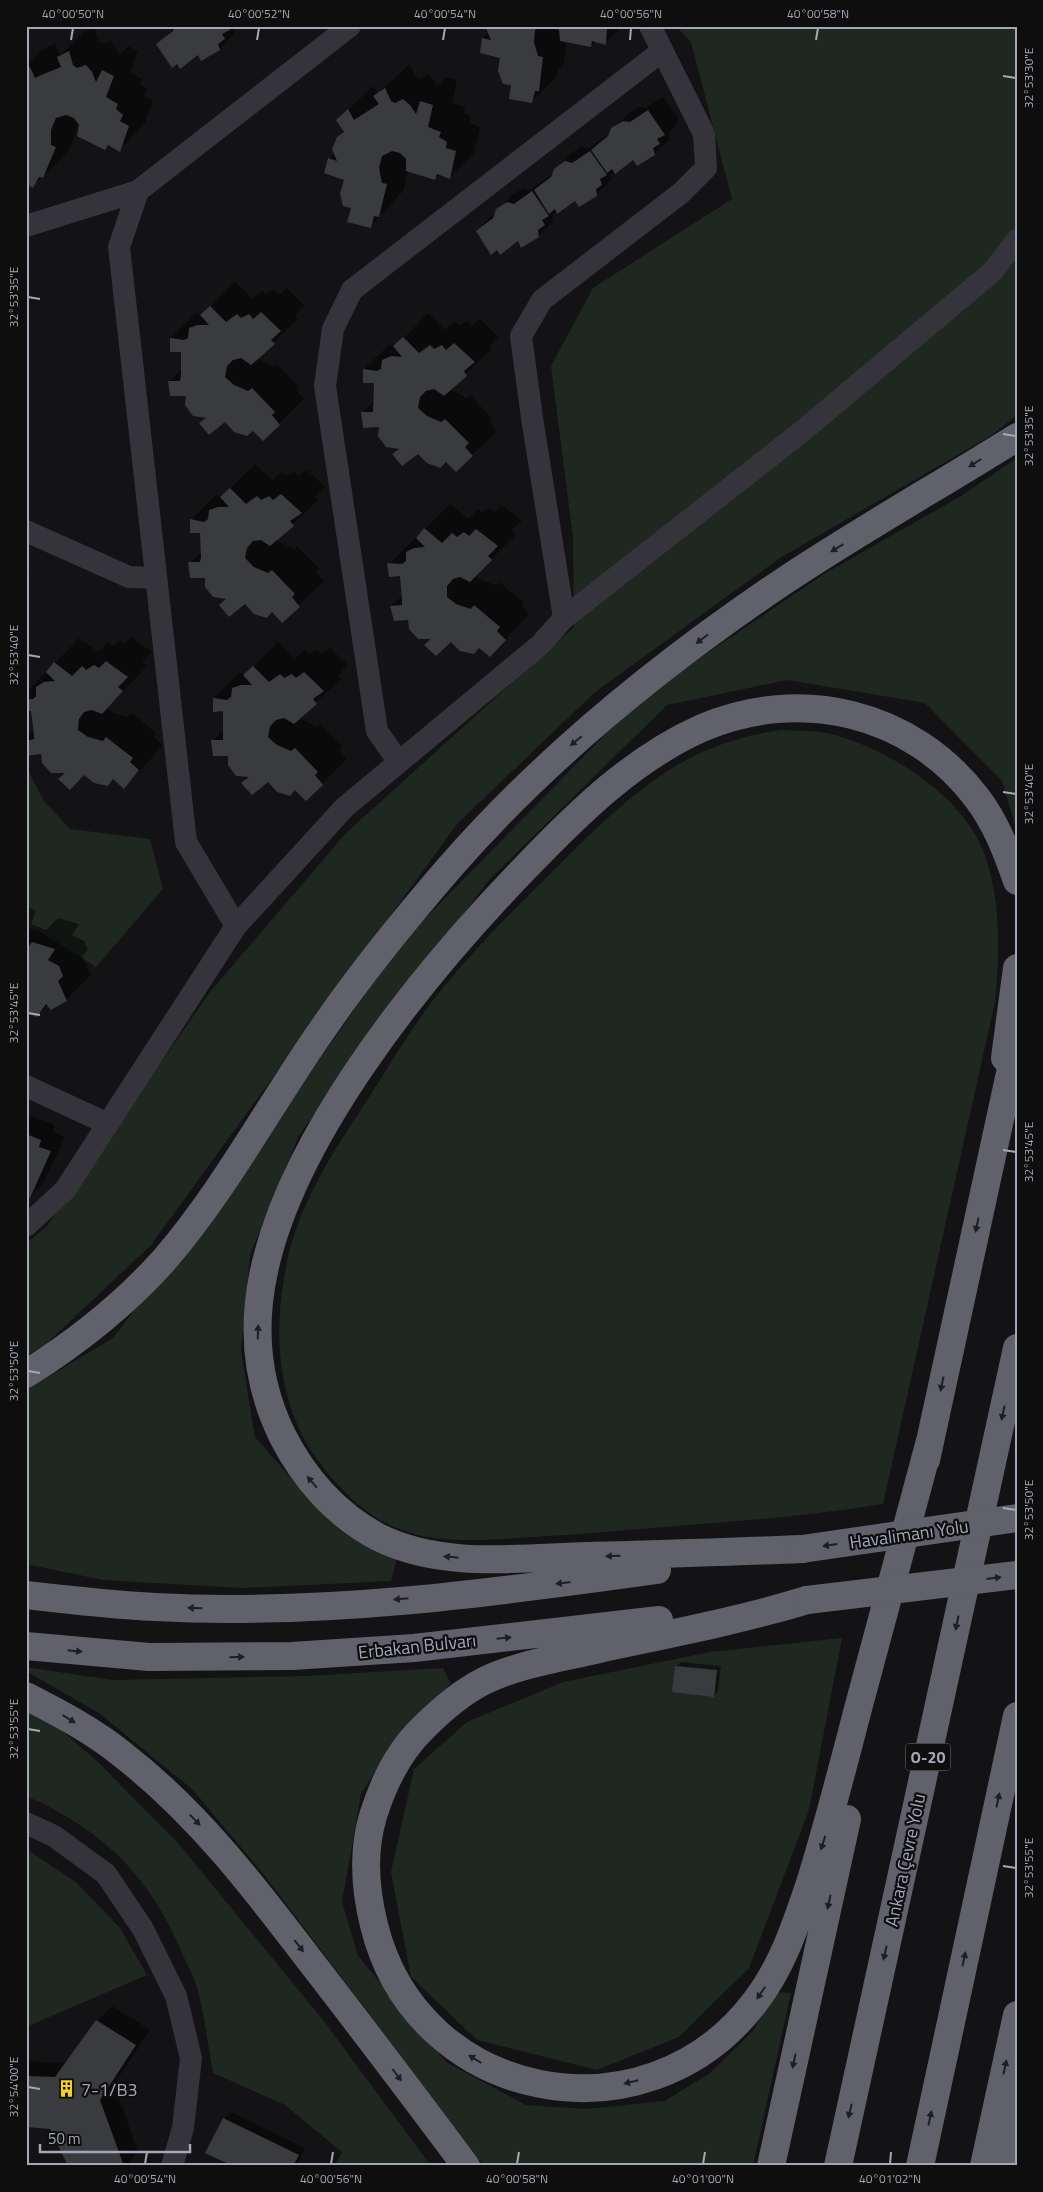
<svg xmlns="http://www.w3.org/2000/svg" width="1043" height="2192" font-family="'Titillium Web',sans-serif">
	<rect width="100%" height="100%" fill="#131315"/>
	<path fill="#1f2721" d="M676,26h341v389l-25,20 -212,123 -186,135 -137,131 -306,421 -105,99 -20,12v-112l21,-18 163,-234 137,-160 227,-205 -1,-90 -22,-171 42,-78 139,-89 -41,-157z
		M1017,458v374l-15,-51 -77,-78 -138,-23 -120,25 -179,176 -189,254 -49,120 -9,96 14,86 65,74 77,47 -6,23 -149,7 -139,-8 -77,-16v-174l87,-52 154,-204 134,-191 240,-245 183,-124 137,-78z
		M782,730c17,1 36,0 53,5 57,16 129,62 150,120 16,48 15,98 10,147l-112,502c-85,14 -171,19 -256,26 -37,3 -73,6 -109,8 -40,2 -79,6 -116,-8 -37,-13 -66,-44 -88,-75 -37,-55 -41,-124 -28,-188 11,-61 48,-117 82,-168 23,-36 46,-76 74,-110 36,-44 77,-85 118,-125 36,-36 75,-74 119,-100 33,-19 66,-29 103,-34z
		M26,767l18,34 26,28 80,10 13,50 -67,78 -57,-36 -13,-3z
		M842,1638l-33,172 -60,158 -70,69 -82,33 -120,-30 -66,-63 -20,-105 23,-103 53,-47 96,-40 147,-30z
		M26,1667l86,13 194,-4 137,-8 8,16 -45,41 -45,69 -19,108 16,54 88,106 80,43 60,4 79,-8 45,-28 44,-43 17,-38 20,1 -38,173h-269l-219,-290 -72,-86 -94,-77 -73,-42z
		M26,1710l27,13 44,38 81,82 145,177 108,146h-97l8,-14 -57,-47 -72,-32c-5,-27 -8,-55 -15,-82 -3,-13 -11,-26 -16,-38 -32,-77 -80,-124 -156,-157z
		M26,1849l50,33 44,46 27,47 -121,52z"/>
	<path fill="#0007" d="M236,26l-3,4 1,4 -15,15 -21,4 -40,-9 18,-18z
		M486,26h136l-17,17 -9,-2 -6,5 -24,-5 -2,24 -6,5 -1,6 -25,25 -20,-18 -11,-26 -18,-19 6,-5z
		M94,27l4,14 4,3 9,-3 9,14 8,-9 10,5 -8,21 12,7 -2,5 7,6 -3,6 9,5 -9,24 -25,25 -10,-6 -4,5 -26,-25 -11,28 -35,34 -7,-3v-116l16,-17 13,-7 4,11 4,-1 20,-20z
		M410,64l5,12 5,3 8,-4 10,10 8,-8 11,3 -5,23 13,4 -1,6 7,4 -1,6 10,4 -6,26 -24,24 -10,-3 -5,4 -27,-8 -5,21 -33,36 -17,-20 -8,-27 -16,-21 6,-6 3,-15 6,-7 -6,-11 35,-34 5,7z
		M663,97l16,22 -11,16 1,5 -15,14 -20,4 -19,13 -5,4 1,5 -15,15 -20,4 -19,12 -5,5 1,5 -14,15 -21,4 -41,-9 35,-36 11,-7 7,2 24,-17 16,-19 11,-7 7,2 17,-12 23,-23 11,-7 7,1z
		M235,282l17,16 11,-7 3,3 8,-4 5,5 8,-7 18,18 -10,9 3,4 -42,39 18,9 3,-3 22,23 -3,3 8,9 -25,25 -26,5 -27,-8 -26,2 7,-6 -20,-22 -17,-14 12,-12v-19l-11,-12 25,-25 6,2z
		M428,313l17,17 10,-8 4,3 8,-4 5,5 8,-7 18,18 -9,9 2,4 -42,39 18,9 3,-3 22,23 -3,3 8,10 -41,40 -10,-11 -27,-8 -26,2 7,-6 -20,-22 -17,-14 12,-12v-19l-11,-12 25,-24 7,1z
		M255,464l17,16 10,-8 4,4 8,-4 5,4 8,-6 18,17 -10,10 3,3 -42,40 18,9 3,-3 22,22 -3,4 8,9 -42,40 -9,-10 -46,-13 -37,-35 12,-12v-19l-11,-12 25,-25 7,1z
		M450,504l18,15 10,-10 4,4 8,-5 4,4 8,-7 20,16 -10,9 4,5 -41,40 6,5 15,5 3,-3 24,20 -2,3 8,9 -39,42 -11,-9 -46,-9 -42,-32 12,-11 -2,-20 -12,-11z
		M26,563l4,7 -4,4z
		M131,637l21,15 -10,10 5,4 -40,42 6,5 15,4 4,-4 24,20 -2,4 9,8 -15,17 -24,25 -10,-8 -6,6 -24,-12 -16,-1 -26,-19 -16,-2v-12l8,-8 -2,-22 -6,1v-18l18,-18h6l5,-11 24,-25 19,14 10,-10 4,4 7,-5 5,3z
		M278,642l17,16 10,-8 4,4 8,-4 5,4 8,-6 18,17 -10,10 3,4 -42,39 18,9 3,-3 22,22 -3,4 8,9 -41,40 -10,-10 -46,-13 -37,-35 11,-12 1,-19h-11v-12l25,-25 7,1z
		M26,906l10,5 -5,13 15,6 12,-12 21,6 -7,11 12,6 4,9 -6,6 9,19 -25,25 -18,5 -11,11 -11,-4z
		M26,1114l29,11 -2,7 12,5 -21,45 -14,14 -4,-1z
		M681,1662l40,4 -3,25 -4,5 -38,-29z
		M112,2006l38,24 -36,54 24,68 -13,14h-56l-18,-38 -25,-2v-65l40,2 31,-42z
		M231,2112l74,36 -9,18h-60l-12,-47z"/>
	<path fill="#3a3b3f" d="M175,26h52l3,4 -8,4 3,5 -7,5 2,6 -19,11 -3,-6 -18,14 -3,-5 -5,4 -16,-24 17,-13z
		M485,26h56l-6,4 -1,12 4,14 5,1 -4,34h-4l-3,12 -23,-4 2,-14 -8,-1 -5,-13 2,-13 -20,-5 2,-15 9,2z
		M554,26h53l-1,19 -14,-4 -1,6 -31,-6 -1,-11z
		M69,51l4,14 4,3 9,-3 6,7 4,10 6,-12 12,6 -8,21 12,7 -2,5 7,6 -3,6 9,5 -9,26 -12,-7 -3,5 -28,-14 2,-11 -5,-7 -8,-3 -10,3 -5,12v15l5,2 -13,31 -4,-1 -6,11 -7,-4v-115l4,-2 5,11 4,-2 22,-9 -4,-10z
		M385,88l6,13 4,2 8,-4 7,6 6,9 4,-13 13,4 -5,22 13,5 -2,5 8,5 -1,6 10,3 -6,28 -13,-5 -2,6 -29,-9v-12l-6,-6 -8,-2 -10,5 -3,12 3,15 5,1 -8,33 -5,-1 -3,12 -24,-6 4,-14 -8,-2 -3,-13 4,-13 -20,-7 4,-15 9,3 -5,-12 5,-12 7,-5 -8,-12 12,-11 6,11 25,-16 -6,-8z
		M648,110l17,25 -8,4 3,5 -7,4 2,7 -18,11 -4,-6 -18,14 -3,-5 -5,4 -16,-23 17,-14 3,-8 12,-7 7,1z
		M590,151l17,24 -7,4 2,6 -6,4 1,7 -18,11 -4,-6 -18,13 -2,-5 -6,5 -15,-24 17,-13 3,-8 11,-8 7,2z
		M532,191l17,25 -7,4 3,5 -7,5 1,7 -18,11 -3,-7 -18,14 -3,-5 -6,5 -15,-24 17,-13 3,-9 11,-7 7,2z
		M210,306l16,16 11,-8 4,4 8,-4 4,5 8,-7 20,19 -10,9 4,4 -24,21 -10,-7 -8,2 -6,6 -2,11 9,8 14,6 4,-3 23,24 -3,3 8,10 -17,16 -10,-10 -6,5 -13,-4 -9,-10 -16,13 -10,-12 7,-5 -13,-2 -8,-11 1,-9h-16l-2,-15h12l1,-6v-23h-11v-14l14,2 4,-2 1,-10 9,-3h11l-9,-10z
		M403,337l16,16 11,-8 4,4 8,-4 4,5 8,-7 21,19 -11,9 3,5 -23,20 -10,-7 -8,2 -6,6 -2,11 9,8 14,6 4,-3 24,24 -4,4 8,9 -17,16 -10,-10 -6,6 -13,-5 -9,-9 -16,12 -10,-12 7,-5 -13,-2 -8,-11 1,-9 -16,1 -2,-16h12l1,-29h-11v-14l14,2 4,-2 1,-9 9,-4 11,1 -9,-11z
		M230,488l16,16 11,-8 4,4 8,-4 4,4 8,-6 21,19 -12,8 4,5 -24,20 -9,-6 -8,1 -6,7 -2,10 9,9 14,6 4,-3 23,24 -3,3 8,10 -18,16 -10,-11 -5,6 -13,-4 -9,-10 -16,13 -10,-12 7,-6 -13,-2 -8,-10v-9h-15l-2,-16h12l1,-5 -1,-24h-10v-14l14,3 4,-3 1,-9 9,-3h11l-9,-10z
		M424,528l18,15 10,-10 5,4 7,-5 5,4 7,-7 22,17 -10,10 4,4 -22,22 -10,-5 -7,2 -6,7v11l9,7 15,5 3,-4 26,22 -3,4 9,9 -16,17 -11,-9 -5,6 -14,-3 -9,-9 -15,14 -12,-11 7,-6h-13l-9,-10 -1,-9 -14,1 -4,-15 12,-1v-6l-2,-23 -11,1 -2,-14 15,1 4,-3v-9l8,-4 11,-1 -9,-9z
		M106,661l22,16 -10,10 5,4 -21,23 -10,-4 -8,2 -5,7 -1,11 10,7 15,4 3,-4 27,21 -3,4 9,8 -15,19 -11,-10 -5,7 -14,-3 -10,-8 -14,15 -12,-11 7,-6h-14l-9,-10 -1,-9 -15,2v-15l8,-2v-5l-3,-23h-5v-12h7l3,-3v-9l8,-5 11,-1 -9,-9 8,-10 18,14 10,-10 4,4 8,-5 5,3z
		M253,666l16,16 11,-8 4,4 8,-4 4,4 8,-6 20,19 -11,8 4,5 -23,20 -10,-6 -8,2 -6,6 -2,11 9,8 14,6 4,-3 23,24 -3,3 8,10 -17,16 -11,-11 -5,6 -13,-4 -9,-10 -16,13 -11,-12 8,-6 -13,-1 -8,-11v-9h-15l-2,-16h12v-29l-10,1v-14l14,2 4,-3 1,-9 9,-3h11l-9,-10z
		M32,942l23,7 -7,11 11,6 4,10 -5,5 9,20 -16,9 -5,-6 -9,13 -11,-4v-63z
		M26,1134l15,6 -2,7 12,4 -21,47 -4,-2z
		M675,1666l42,4 -3,27 -42,-5z
		M96,2020l40,25 -36,55 24,66h-56l-18,-37 -24,-2v-51l29,1z
		M223,2118l76,37 -6,11h-60l-28,-13z"/>
	<g fill="none" stroke-linecap="round" stroke-linejoin="round">
		<path stroke="#34343a" stroke-width="22" d="M26,226l112,-35
			M26,531l103,46 27,1
			M564,618l-32,-200 -11,-82 21,-36 139,-107 25,-25 -2,-34 -54,-108
			M398,761l-21,-30 -52,-345 8,-57 19,-39 310,-239
			M236,926l-50,-84 -67,-595 19,-56 212,-165
			M26,1086l80,37
			M26,1226l39,-36 171,-264 109,-119 195,-162 24,-27 236,-185 192,-161 25,-32
			M26,1823l28,13 52,38 37,55 33,67 15,62 -8,70 -11,38"/>
		<path stroke="#60616b" stroke-width="28" d="M1005,1058l12,-90
			M26,1374c51,-32 99,-70 139,-115 60,-70 104,-153 157,-229 39,-57 83,-111 128,-163 95,-109 211,-203 331,-284 76,-51 158,-97 236,-146
			M926,1460l91,-419
			M802,1549c-71,3 -143,5 -214,7 -70,2 -146,13 -210,-19 -42,-22 -74,-59 -95,-100 -21,-42 -29,-88 -24,-135 16,-151 166,-331 269,-437 51,-53 106,-107 174,-137 98,-42 210,-16 275,70 19,25 30,54 40,83
			M26,1595c43,5 86,10 129,12 167,9 337,-14 502,-37
			M807,1600c-69,21 -138,34 -208,49 -38,9 -80,15 -115,32 -22,11 -44,30 -61,47 -24,23 -40,56 -50,88 -11,37 -8,73 1,109 43,177 272,221 381,77 27,-35 40,-75 54,-116 19,-60 34,-120 50,-181 23,-88 47,-176 71,-264
			M26,1646l123,11 143,-1 122,-8 245,-28
			M26,1696c33,17 68,35 97,59 76,59 134,136 192,212 51,66 101,132 151,199
			M771,2166l76,-347
			M838,2166l179,-818
			M920,2166l97,-450
			M984,2166l33,-151
			M1009,2166l2,-43 4,-23"/>
		<path stroke="#60616b" stroke-width="28" d="M802,1549l215,-31
			M807,1600l210,-25"/>
	</g>
	<defs><path id="oneway-solid" d="M-6-.8H1V-3.2L6.5 0L1 3.2V.8H-6Z" transform="scale(1.25)"/></defs>
	<g fill="#1e1f21">
		<use href="#oneway-solid" transform="translate(975 463) rotate(148)"/>
		<use href="#oneway-solid" transform="translate(837 548) rotate(149)"/>
		<use href="#oneway-solid" transform="translate(702 639) rotate(143)"/>
		<use href="#oneway-solid" transform="translate(576 741) rotate(140)"/>
		<use href="#oneway-solid" transform="translate(977 1225) rotate(102)"/>
		<use href="#oneway-solid" transform="translate(258 1332) rotate(-88)"/>
		<use href="#oneway-solid" transform="translate(942 1384) rotate(102)"/>
		<use href="#oneway-solid" transform="translate(1003 1413) rotate(102)"/>
		<use href="#oneway-solid" transform="translate(312 1482) rotate(-131)"/>
		<use href="#oneway-solid" transform="translate(830 1545) rotate(172)"/>
		<use href="#oneway-solid" transform="translate(613 1556) rotate(178)"/>
		<use href="#oneway-solid" transform="translate(451 1557) rotate(-174)"/>
		<use href="#oneway-solid" transform="translate(994 1578) rotate(-7)"/>
		<use href="#oneway-solid" transform="translate(563 1583) rotate(173)"/>
		<use href="#oneway-solid" transform="translate(401 1599) rotate(175)"/>
		<use href="#oneway-solid" transform="translate(195 1608) rotate(-179)"/>
		<use href="#oneway-solid" transform="translate(957 1623) rotate(102)"/>
		<use href="#oneway-solid" transform="translate(504 1638) rotate(-6)"/>
		<use href="#oneway-solid" transform="translate(75 1651) rotate(6)"/>
		<use href="#oneway-solid" transform="translate(237 1657) rotate(-2)"/>
		<use href="#oneway-solid" transform="translate(69 1719) rotate(31)"/>
		<use href="#oneway-solid" transform="translate(998 1800) rotate(-78)"/>
		<use href="#oneway-solid" transform="translate(195 1820) rotate(46)"/>
		<use href="#oneway-solid" transform="translate(823 1843) rotate(108)"/>
		<use href="#oneway-solid" transform="translate(829 1902) rotate(102)"/>
		<use href="#oneway-solid" transform="translate(299 1946) rotate(52)"/>
		<use href="#oneway-solid" transform="translate(885 1953) rotate(103)"/>
		<use href="#oneway-solid" transform="translate(964 1959) rotate(-78)"/>
		<use href="#oneway-solid" transform="translate(761 1993) rotate(124)"/>
		<use href="#oneway-solid" transform="translate(475 2059) rotate(-148)"/>
		<use href="#oneway-solid" transform="translate(794 2061) rotate(102)"/>
		<use href="#oneway-solid" transform="translate(1005 2067) rotate(-78)"/>
		<use href="#oneway-solid" transform="translate(397 2075) rotate(53)"/>
		<use href="#oneway-solid" transform="translate(631 2082) rotate(166)"/>
		<use href="#oneway-solid" transform="translate(850 2111) rotate(103)"/>
		<use href="#oneway-solid" transform="translate(930 2118) rotate(-78)"/>
	</g>
	<path fill="none" stroke="#a4a7b5" stroke-width="2" d="M71,40l2,-12M257,40l2,-12M443,40l2,-12M630,40l1,-12M816,40l2,-12M1003,76l13,2M28,297l12,2M1003,434l13,2M28,655l12,2M1003,792l13,2M28,1013l12,2M1003,1150l13,2M28,1371l12,2M1003,1508l13,2M28,1729l12,2M1003,1866l13,2M28,2087l12,2M145,2164l2,-12M331,2164l2,-12M517,2164l2,-12M703,2164l2,-12M890,2164l1,-12"/>
	<defs>
		<symbol id="building-bare" viewBox="-9 -9 18 18"><path d="M-4-6H4V6H1V3H-1V6H-4ZM-2.5-4.3h1.7v1.8h-1.7ZM.8-4.3h1.7v1.8H.8ZM-2.5-1h1.7V.8h-1.7ZM.8-1h1.7V.8H.8Z" fill="#f2cf2e" stroke="#0e0e0f" stroke-width="2.5" paint-order="stroke"/></symbol>
	</defs>
	<g fill-rule="evenodd">
		<use href="#building-bare" x="54" y="2076" width="25" height="25"/>
	</g>
	<g text-anchor="middle" dominant-baseline="central" stroke-width="4.5" stroke-linejoin="round" paint-order="stroke">
		<rect fill="#0e0e0f" stroke="#777983" stroke-width="1" x="905.5" y="1743.5" width="45" height="27" rx="4"/>
		<g font-size="16" font-weight="bold" fill="#a4a7b5">
			<text x="928" y="1757">O-20</text>
		</g>
		<g font-size="18" fill="#a4a7b5" stroke="#0e0e0f">
			<text transform="translate(909 1534) rotate(-8)">Havalimanı Yolu</text>
			<text transform="translate(417 1646) rotate(-6)">Erbakan Bulvarı</text>
			<text transform="translate(905 1860) rotate(-78)">Ankara Çevre Yolu</text>
		</g>
		<g font-size="18" fill="#a4a7b5" stroke="#0e0e0f" text-anchor="start">
			<text x="81" y="2089">7-1/B3</text>
		</g>
	</g>
	<rect width="1043" height="2192" fill="none" stroke="#0e0e0f" stroke-width="55"/>
	<path d="M40 2144v8h150v-8" fill="none" stroke="#a4a7b5" stroke-width="2.5"/>
	<text x="48" y="2144" font-size="15" fill="#a4a7b5" stroke="#0e0e0f" stroke-width="4" paint-order="stroke">50 m</text>
	<rect x="28" y="28" width="988" height="2136" fill="none" stroke="#a4a7b5" stroke-width="2"/>
	<g font-size="12" text-anchor="middle" fill="#a4a7b5">
		<text x="73" y="18">40°00'50"N</text>
		<text x="259" y="18">40°00'52"N</text>
		<text x="445" y="18">40°00'54"N</text>
		<text x="631" y="18">40°00'56"N</text>
		<text x="818" y="18">40°00'58"N</text>
		<text transform="translate(1029 78) rotate(-90)" y="4">32°53'30"E</text>
		<text transform="translate(14 297) rotate(-90)" y="4">32°53'35"E</text>
		<text transform="translate(1029 436) rotate(-90)" y="4">32°53'35"E</text>
		<text transform="translate(14 655) rotate(-90)" y="4">32°53'40"E</text>
		<text transform="translate(1029 794) rotate(-90)" y="4">32°53'40"E</text>
		<text transform="translate(14 1013) rotate(-90)" y="4">32°53'45"E</text>
		<text transform="translate(1029 1152) rotate(-90)" y="4">32°53'45"E</text>
		<text transform="translate(14 1371) rotate(-90)" y="4">32°53'50"E</text>
		<text transform="translate(1029 1510) rotate(-90)" y="4">32°53'50"E</text>
		<text transform="translate(14 1729) rotate(-90)" y="4">32°53'55"E</text>
		<text transform="translate(1029 1868) rotate(-90)" y="4">32°53'55"E</text>
		<text transform="translate(14 2087) rotate(-90)" y="4">32°54'00"E</text>
		<text x="145" y="2183">40°00'54"N</text>
		<text x="331" y="2183">40°00'56"N</text>
		<text x="517" y="2183">40°00'58"N</text>
		<text x="703" y="2183">40°01'00"N</text>
		<text x="890" y="2183">40°01'02"N</text>
	</g>
</svg>
